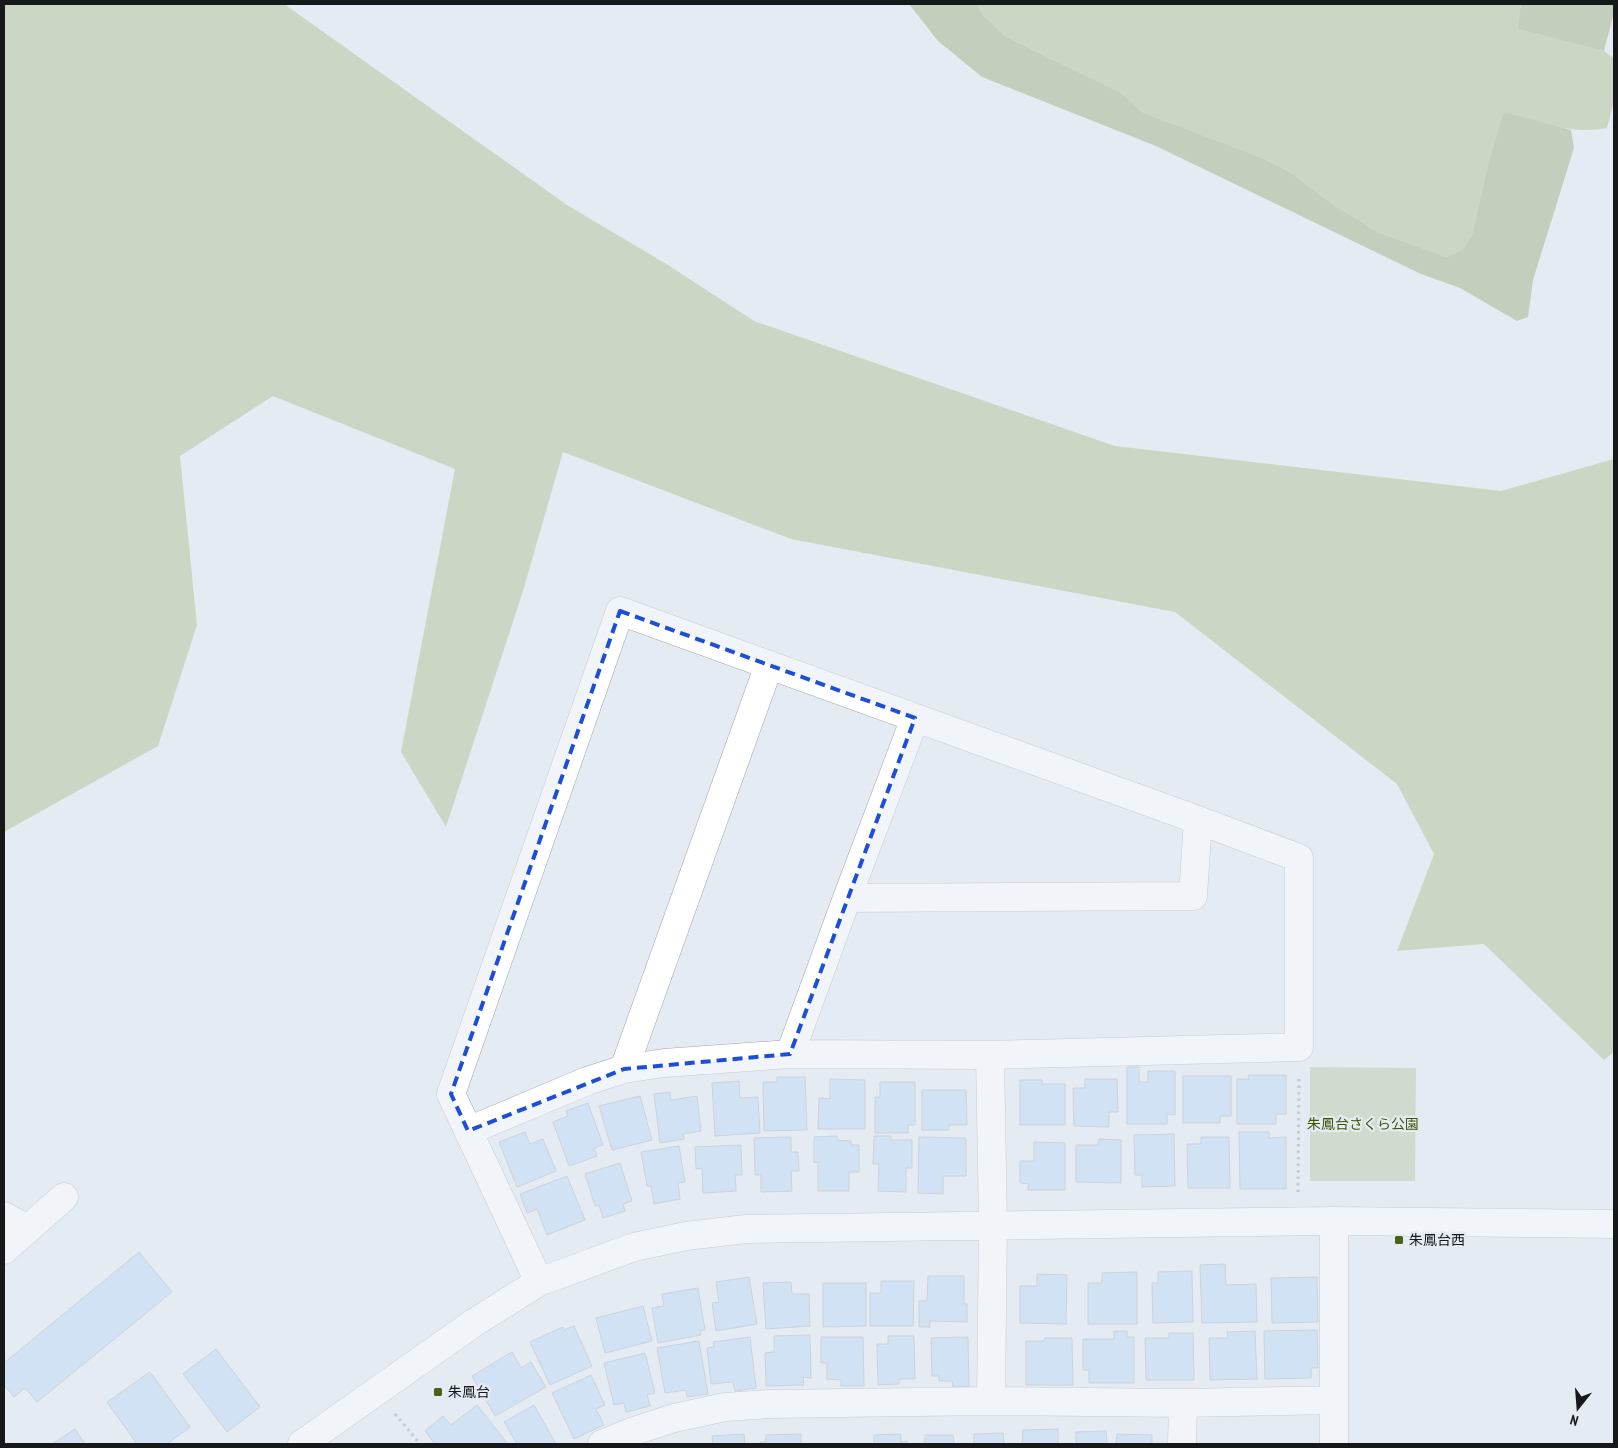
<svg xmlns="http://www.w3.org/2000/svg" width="1618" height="1448" font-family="'PT Sans Narrow','Noto Sans JP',sans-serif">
	<rect width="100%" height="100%" fill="#e5ebf2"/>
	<path fill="#b8c6a5" d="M1310,1067l106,1 -1,113h-105z"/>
	<path fill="#aabe8d" d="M4,4h280l283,201 101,60 86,56 361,125 386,45 113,-32v593l-10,8 -120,-116 -87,7 37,-97 -37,-70 -222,-172 -384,-73 -228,-87 -40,139 -77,236 -45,-75 54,-283 -182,-73 -93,60 17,169 -39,121 -154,86z
		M977,4h544l-4,25 87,22 10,7v43l-7,27c-34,7 -67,-6 -99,-15l-22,60 -14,62 -10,15 -15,7 -70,-25 -49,-31 -38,-29 -28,-14 -120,-46 -19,-18 -118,-58 -22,-21z"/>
	<path fill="#99ac7b" d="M909,4h68l6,11 22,21 118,58 19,18 120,46 28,14 38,29 49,31 70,25 15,-7 10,-15 14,-62 17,-59 5,-1 63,17 3,18 -41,132 -5,37 -11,4 -57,-33 -39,-14 -265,-128 -174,-69 -44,-36z
		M1521,4h93v8l-10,39 -87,-22z"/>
	<path fill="#bad8f9" stroke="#adb3ba" d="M1127,1067h12v15h9v-11h27v44l-8,-1v10h-40z
		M1248,1075h38v39h-10v10h-39v-45h12z
		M1183,1076h48v40h-11v7h-37z
		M777,1077h28l2,53 -43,1 -1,-49h14z
		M830,1079l35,1v49h-47l1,-31 11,1z
		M1085,1079h32l1,33h-9v15l-35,-1 -1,-38h12z
		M1020,1080h22v4h23v41h-45z
		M739,1081l1,17 18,-1 2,36 -45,3 -3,-53z
		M880,1082h35v43h-7v8h-33v-36h5z
		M922,1090h44l1,35h-18v5h-27z
		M670,1092l1,8 26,-4 4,35 -18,3 1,5 -24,4 -6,-49z
		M640,1096l12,44 -40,10 -13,-44z
		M588,1103l15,42 -9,3 3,8 -28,10 -16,-44 15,-6 -2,-5z
		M525,1132l5,12 13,-5 13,32 -39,16 -18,-45z
		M1239,1132h30v6l17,-1v52h-46z
		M1174,1134l1,52 -33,1v-12h-7l-1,-40z
		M837,1136v4l14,1v4h8v27h-10v19h-31v-29l-4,1v-26z
		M874,1136h17v4h21v28h-6v24l-28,-1 1,-27h-6z
		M791,1137v15h7l1,19h-8l1,20 -31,1v-17h-6l-1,-37z
		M919,1137l47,1v38h-23v18l-25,-1z
		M1201,1137h28l1,51h-42l-1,-44h14z
		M1099,1139l22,1v43l-45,-1v-37h22z
		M1034,1142l31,1v47h-37l1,-6 -9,-1v-22h14z
		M741,1145l1,30h-7l1,16 -33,2 -1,-25 -6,1 -1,-22z
		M679,1146l6,36 -7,1 2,16 -26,5 -3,-18h-4l-6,-34z
		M620,1163l12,38 -9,3 2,7 -22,7 -4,-13 -4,1 -10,-32z
		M567,1176l18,44 -38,15 -10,-26 -10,4 -7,-19z
		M139,1252l33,40 -135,110 -12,-14 -11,9 -10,-12v-22z
		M1225,1264l1,21 30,-1 1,38 -55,1 -2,-58z
		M1192,1271l1,51 -40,1 -1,-40h6v-11z
		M1137,1272v52h-49v-41h14v-10z
		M1037,1274l30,1 -1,49 -46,-1v-37h17z
		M928,1276h36v28h3v18l-37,-1v6h-11v-26h8z
		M749,1277l8,47 -41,7 -4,-28 7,-1 -3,-20z
		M1317,1277l1,45 -46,1 -1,-45z
		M881,1281h33l-1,45h-43v-33h11z
		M791,1282l1,12h17l1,32 -44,3 -3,-46z
		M823,1283h43v43l-43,1z
		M698,1288l7,42 -5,1 1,4 -43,8 -6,-35 12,-2 -2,-12z
		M643,1306l9,35 -47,12 -9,-35z
		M574,1326l18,40 -42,19 -20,-43 33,-15 1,3z
		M1317,1330l1,38h-7v10l-46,1 -1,-48z
		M1114,1331h13v6h7v46h-45v-13h-6v-31h31z
		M1255,1331l2,48 -47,1 -1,-42h19l-1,-6z
		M1169,1333h24l1,47h-48l-1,-42h24z
		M810,1335l1,43 -8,-1 1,8 -38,1 -1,-33 9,-1v-16z
		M888,1336h26l1,43h-16v5l-21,1 -1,-41h11z
		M750,1337l6,51 -21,3 -2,-9 -22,2 -4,-36 7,-1 -1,-5z
		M821,1337h42l1,49h-23v-6l-14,-1v-16h-6z
		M968,1337l1,50h-16l-1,-6h-13v-5h-7l-1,-38z
		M1045,1338h27l1,47h-47v-44h18z
		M699,1341l9,53 -21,3 -1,-7 -21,3 -8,-45z
		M216,1349l44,58 -33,25 -44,-58z
		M512,1352l9,16 10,-6 15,25 -51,29 -23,-40z
		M645,1353l10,40 -8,2 3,11 -24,6 -2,-9 -10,2 -10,-42z
		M150,1372l40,55 -23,17h-30l-30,-42z
		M591,1375l14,30 -9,4 8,16 -30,14 -22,-46z
		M477,1405l31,39h-73l-10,-13 18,-15 8,9z
		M534,1405l22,39h-39l-13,-22z
		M75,1429l10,15h-33z
		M1058,1429v15h-36l1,-14z
		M1106,1431l1,13h-31v-12z
		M1003,1433l1,11h-30v-10z
		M744,1434l1,10h-32l-1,-8z
		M801,1434v10h-41v-2h6v-7z
		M901,1434v8l6,-1v3h-33v-9z
		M1117,1434l35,1v9h-36z
		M925,1435h28l1,9h-34l5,-1z"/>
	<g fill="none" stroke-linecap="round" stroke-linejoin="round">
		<defs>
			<path id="minor" d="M847,898l346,-2 5,-76
				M790,1054l57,-156 68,-180
				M990,1055l3,170 -2,176
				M624,1069l145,-404
				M468,1131l119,-50 37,-12 40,-6 126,-9 200,1 309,-8v-189l-101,-38 -578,-209 -169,483 88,188
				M4,1216l24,13
				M1334,1221v223
				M4,1250l60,-53
				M302,1444l173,-122 64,-40 95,-35 52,-11 60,-7 588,-8 280,3
				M602,1444l32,-13 40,-13 51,-11 45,-3 221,-3 192,2 151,-3
				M1182,1444l1,-41"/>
		</defs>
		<use href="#minor" stroke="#a0a6ad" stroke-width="29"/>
		<path stroke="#9da1a7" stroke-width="3" stroke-dasharray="2.5 4" stroke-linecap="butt" d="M1298,1192l1,-116
			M395,1414l25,30"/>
		<use href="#minor" stroke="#fff" stroke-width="28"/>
	</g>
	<path d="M0 0H1618V1448H0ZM620,611l295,107 -125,336 -166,15 -156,62 -17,-37z" fill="#e5ebf2" fill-opacity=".55" fill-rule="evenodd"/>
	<path fill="none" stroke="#1d4ed8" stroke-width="4" stroke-dasharray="10 6" stroke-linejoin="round" d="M620,611l295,107 -125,336 -166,15 -156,62 -17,-37z"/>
	<g fill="#4a6312" stroke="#e5ebf2" stroke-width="2">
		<rect x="1394" y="1235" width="10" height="10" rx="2.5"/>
		<rect x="433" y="1387" width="10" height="10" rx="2.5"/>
	</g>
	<g text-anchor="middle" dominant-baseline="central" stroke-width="4.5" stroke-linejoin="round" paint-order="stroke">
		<g font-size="14" fill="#3d5304" stroke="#e5ebf2">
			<text x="1363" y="1124">朱鳳台さくら公園</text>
		</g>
		<g font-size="14" fill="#16181a" stroke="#e5ebf2" text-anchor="start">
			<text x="1409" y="1240">朱鳳台西</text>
			<text x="448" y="1392">朱鳳台</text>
		</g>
	</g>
	<rect width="1618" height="1448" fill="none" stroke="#16181a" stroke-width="10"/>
	<g transform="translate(1578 1408) rotate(197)" stroke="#e5ebf2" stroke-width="4" paint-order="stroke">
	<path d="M0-4L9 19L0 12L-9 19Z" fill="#16181a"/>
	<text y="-8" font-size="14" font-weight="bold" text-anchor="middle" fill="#16181a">N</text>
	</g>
</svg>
